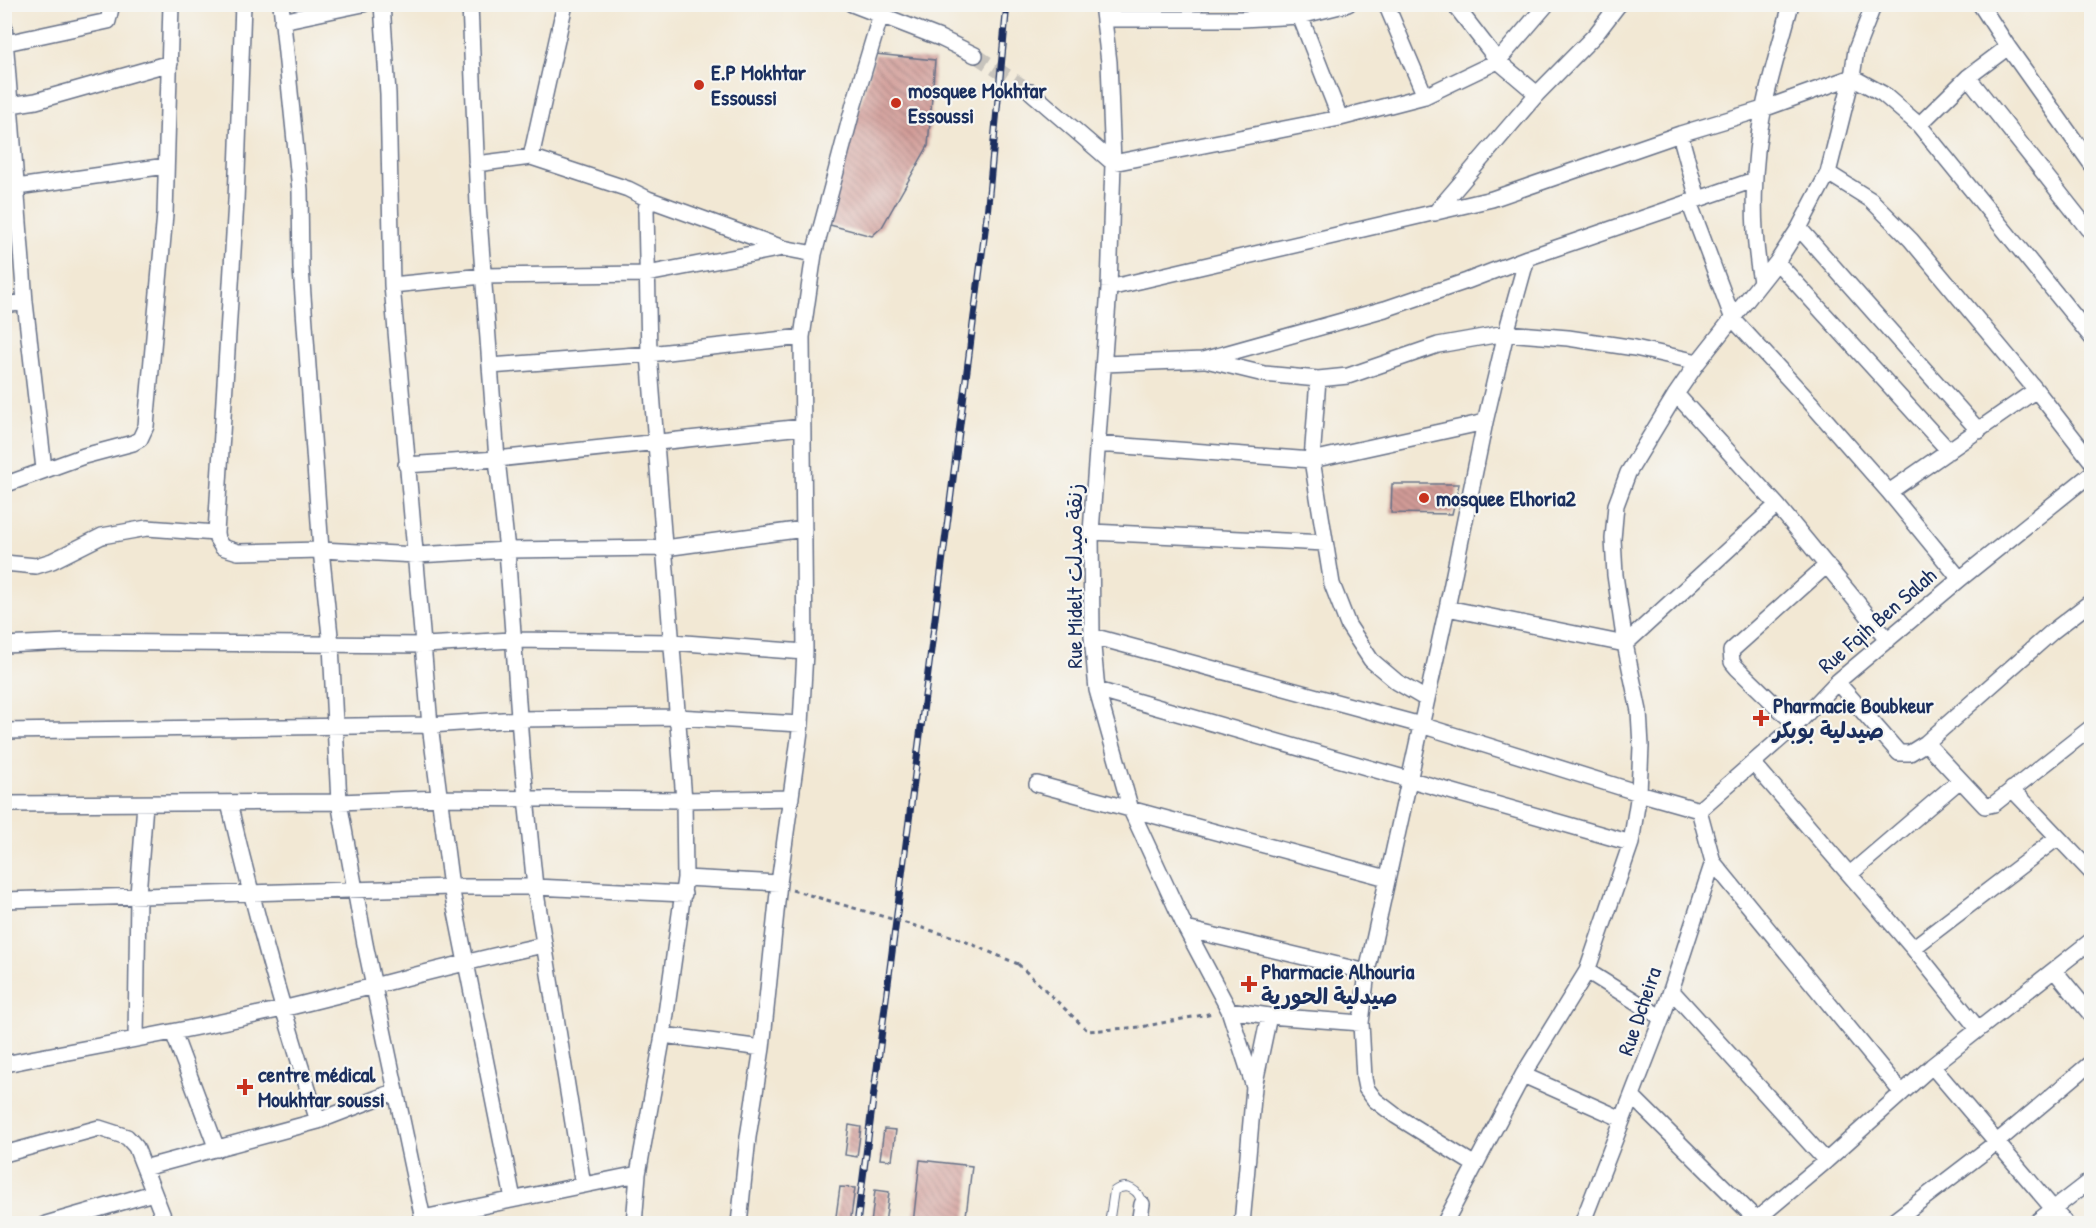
<svg xmlns="http://www.w3.org/2000/svg" width="2096" height="1228" font-family="'Patrick Hand','Playpen Sans Arabic',sans-serif">
	<defs>
		<pattern id="building-back-hatch" width="6" height="6" patternUnits="userSpaceOnUse" patternTransform="scale(1.5)"><rect width="6" height="6" fill="#d19b96"/><path d="M-1 5l2 2M0 0l6 6M5-1l2 2" fill="none" stroke="#a97f7e"/></pattern>
	</defs>
	<rect width="100%" height="100%" fill="#f6f6f2"/>
	<filter id="ink" filterUnits="userSpaceOnUse"><feTurbulence type="fractalNoise" baseFrequency=".0167" numOctaves="2"/><feDisplacementMap in="SourceGraphic" scale="12" xChannelSelector="R" yChannelSelector="G"/><feConvolveMatrix kernelMatrix="1 2 1 2 8 2 1 2 1" color-interpolation-filters="sRGB"/></filter>
	<filter id="wash" filterUnits="userSpaceOnUse"><feTurbulence type="fractalNoise" baseFrequency=".008" numOctaves="4" result="noise"/><feDisplacementMap in="SourceGraphic" scale="24" xChannelSelector="R" yChannelSelector="G"/><feGaussianBlur stdDeviation="1.35" result="paint"/><feColorMatrix in="noise" values="0 0 0 0 0 0 0 0 0 0 0 0 0 0 0 0 0 1.4 0 .05"/><feComposite in="paint" operator="in"/></filter>
	<g filter="url(#wash)">
		<rect width="100%" height="100%" fill="#f2e8d4"/>
		<g id="blocks">
			<path fill="url(#building-back-hatch)" d="M875,54l60,6 -7,86 -46,81 -10,9 -46,-12z
				M1392,484h67l-7,30 -61,-1z
				M849,1125l12,2 -4,30 -12,-2z
				M884,1129l12,1 -4,30 -12,-1z
				M920,1160l52,6 -7,58h-52z
				M840,1187l15,1 -5,36h-15z
				M875,1190l14,2 -4,32h-14z"/>
		</g>
	</g>
	<g filter="url(#ink)">
		<use href="#blocks" fill-opacity="0" stroke="#667087" stroke-width="1.5"/>
		<g fill="none" stroke-linecap="round" stroke-linejoin="round">
			<path stroke="#c7c3bc" stroke-width="15" stroke-dasharray="15 8" stroke-linecap="butt" d="M975,55l56,37"/>
			<defs>
				<path id="service" d="M1109,1224l5,-33c13,-9 25,-1 28,13"/>
				<path id="minor" d="M243,4l-7,197 -20,332 1,6 5,8 16,5 83,-2 95,5 91,-5 158,-2 139,-19
					M281,4l19,186 1,78 20,282 10,95 8,157 26,142 59,280
					M382,4l6,90 4,191 38,440 21,162 62,312
					M470,4l8,201 19,254 10,91 15,208 13,129 48,298
					M852,4l88,34 35,17
					M1102,4l7,58 4,101 -4,125 -18,244 1,104 5,54 34,120 55,119 43,81 25,77 -12,137
					M1386,4l39,92
					M1454,4l44,57 39,33
					M1980,4l28,43 84,118
					M1300,16l40,102
					M1105,19h137l58,-3 48,-12
					M282,21l81,-17
					M4,25l21,277 19,167
					M6,43l102,-22 3,-13 -2,-4
					M1968,77l120,152
					M1031,92l82,71 227,-45 85,-22 73,-35 49,-57
					M4,106l32,-5 134,-38
					M1919,125l49,-48 40,-30
					M1680,134l18,65
					M531,157l34,-153
					M476,164l55,-7 97,32 20,10 -2,11 3,144 35,446 1,78 -22,157 -25,139 -4,50
					M1828,173l43,27 40,40 125,150 56,72
					M17,187l149,-21
					M648,199l135,49
					M1689,202l44,117 77,83 79,90 71,87
					M1435,213l102,-119 59,-60 23,-30
					M1799,228l180,203
					M1777,262l172,189
					M1761,282c-10,-56 -9,-118 3,-175 7,-34 18,-68 27,-103
					M392,285l91,-9 164,-2 136,-26 31,6
					M1109,288l383,-89 188,-65 83,-25 89,-32 31,17 36,31 173,213
					M4,305l21,-3
					M1206,360l58,14 54,5 30,-3 90,-31 68,-12 62,5 67,10 63,14
					M1104,364l99,-4 182,-51 82,-28 60,-23 227,-78
					M490,366l159,-12 153,-17
					M1318,379l-6,81 20,124 16,41 23,35 26,22 29,17
					M1676,394l101,111 111,135
					M1098,444l214,16 173,-38
					M406,465l91,-6 305,-32
					M4,485l80,-29 49,-13 7,-4 6,-13 19,-212 6,-210
					M1889,492l147,-102
					M1091,532l234,11
					M4,563l32,3 16,-5 50,-25 45,-8 69,5
					M1447,608l178,36 152,-139
					M1092,636l329,89 218,68 60,17
					M4,645l64,-3 357,3 87,-5 160,2 133,10
					M1837,682l62,71h11l16,-10 127,-112 39,-30
					M1097,690l534,153
					M1796,725l-59,-57 -5,-6 -1,-11 96,-86
					M4,731l426,-6 89,-6 158,-2 124,7
					M1926,743l59,63 9,-2 98,-77
					M1753,763l160,185 65,81
					M1037,784l350,94
					M2012,789l80,84
					M229,803c25,107 55,213 89,318
					M4,804l335,-2 101,-4 244,2 107,-2
					M1699,810l97,-85 41,-43 123,-103 132,-106
					M1713,862l189,231
					M1850,874l110,-94
					M685,878l94,5
					M4,900l447,-13h84l149,7
					M1186,929l181,43
					M1913,948l144,-110
					M2054,970l38,46
					M1587,971l75,47
					M1671,990l155,171
					M1229,1010l40,6 92,7
					M173,1032l44,117
					M663,1035l99,13
					M136,1039l2,-144 7,-91
					M4,1064c93,-18 186,-34 278,-55 88,-21 174,-46 262,-64
					M1932,1066l134,158
					M1523,1075l99,44
					M1254,1087l15,-71
					M1633,1097l128,127
					M4,1154l95,-26 28,9 9,10 30,77
					M1475,1165l-79,-49 -21,-16 -9,-12 -2,-10 -3,-55 6,-51 80,-364 38,-186 21,-89 21,-75
					M144,1168l174,-47 78,-30
					M423,1218l215,-44
					M1757,1219l69,-58 106,-95 160,-126
					M46,1224l107,-31
					M739,1224l9,-87 14,-89 17,-165 22,-159 4,-72 -3,-315 12,-83 40,-150 30,-100
					M1139,1224l3,-20
					M1444,1224l79,-149 64,-104 44,-128 8,-50 2,-47 -2,-35 -14,-67 -10,-69 -2,-36 3,-34 12,-32 48,-79 22,-32 79,-100 22,-34 29,-55 24,-96 4,-27 18,-46
					M1582,1224l80,-206 51,-156 -14,-52
					M1890,1224l107,-82 95,-80
					M2034,1224l58,-45"/>
			</defs>
			<use href="#service" stroke="#667087" stroke-width="10"/>
			<use href="#minor" stroke="#667087" stroke-width="18"/>
			<path stroke="#667087" stroke-width="3" stroke-dasharray="4.5 4.5" stroke-linecap="butt" d="M1018,964l70,67 53,-4 72,-14"/>
			<use href="#service" stroke="#fff" stroke-width="8"/>
			<use href="#minor" stroke="#fff" stroke-width="15"/>
			<defs>
				<path id="rail" d="M857,1224l130,-1009 20,-211"/>
			</defs>
			<use href="#rail" stroke="#1b2f5e" stroke-width="7"/>
			<use href="#rail" stroke="#f6f6f2" stroke-width="4.5" stroke-dasharray="14" stroke-linecap="butt"/>
			<path stroke="#667087" stroke-width="3" stroke-dasharray="4.5 4.5" stroke-linecap="butt" d="M792,890l165,48 61,26"/>
		</g>
	</g>
	<g fill="#c8321e" stroke="#f6f6f2" stroke-width="2">
		<circle cx="699" cy="85" r="6"/>
		<circle cx="896" cy="103" r="6"/>
		<circle cx="1424" cy="498" r="6"/>
		<path d="M1758 709h6v6h6v6h-6v6h-6v-6h-6v-6h6z"/>
		<path d="M1246 975h6v6h6v6h-6v6h-6v-6h-6v-6h6z"/>
		<path d="M242 1078h6v6h6v6h-6v6h-6v-6h-6v-6h6z"/>
	</g>
	<g text-anchor="middle" dominant-baseline="central" stroke-width="4.5" stroke-linejoin="round" paint-order="stroke">
		<g font-size="22" font-weight="bold" fill="#1b2f5e" stroke="#f6f6f2" text-anchor="start">
			<text x="711" y="72">E.P Mokhtar<tspan x="711" dy="25">Essoussi</tspan></text>
			<text x="908" y="90">mosquee Mokhtar<tspan x="908" dy="25">Essoussi</tspan></text>
			<text x="1436" y="498">mosquee Elhoria2</text>
			<text x="1773" y="705">Pharmacie Boubkeur<tspan x="1773" dy="25">صيدلية بوبكر</tspan></text>
			<text x="1261" y="971">Pharmacie Alhouria<tspan x="1261" dy="25">صيدلية الحورية</tspan></text>
			<text x="258" y="1074">centre médical<tspan x="258" dy="25">Moukhtar soussi</tspan></text>
		</g>
		<g font-size="22" fill="#1b2f5e" stroke="#f6f6f2">
			<text transform="translate(1074 576) rotate(-90)">Rue Midelt زنقة ميدلت</text>
			<text transform="translate(1877 620) rotate(-41)">Rue Fqih Ben Salah</text>
			<text transform="translate(1639 1011) rotate(-71)">Rue Dcheira</text>
		</g>
	</g>
	<rect width="2096" height="1228" fill="none" stroke="#f6f6f2" stroke-width="24"/>
</svg>
